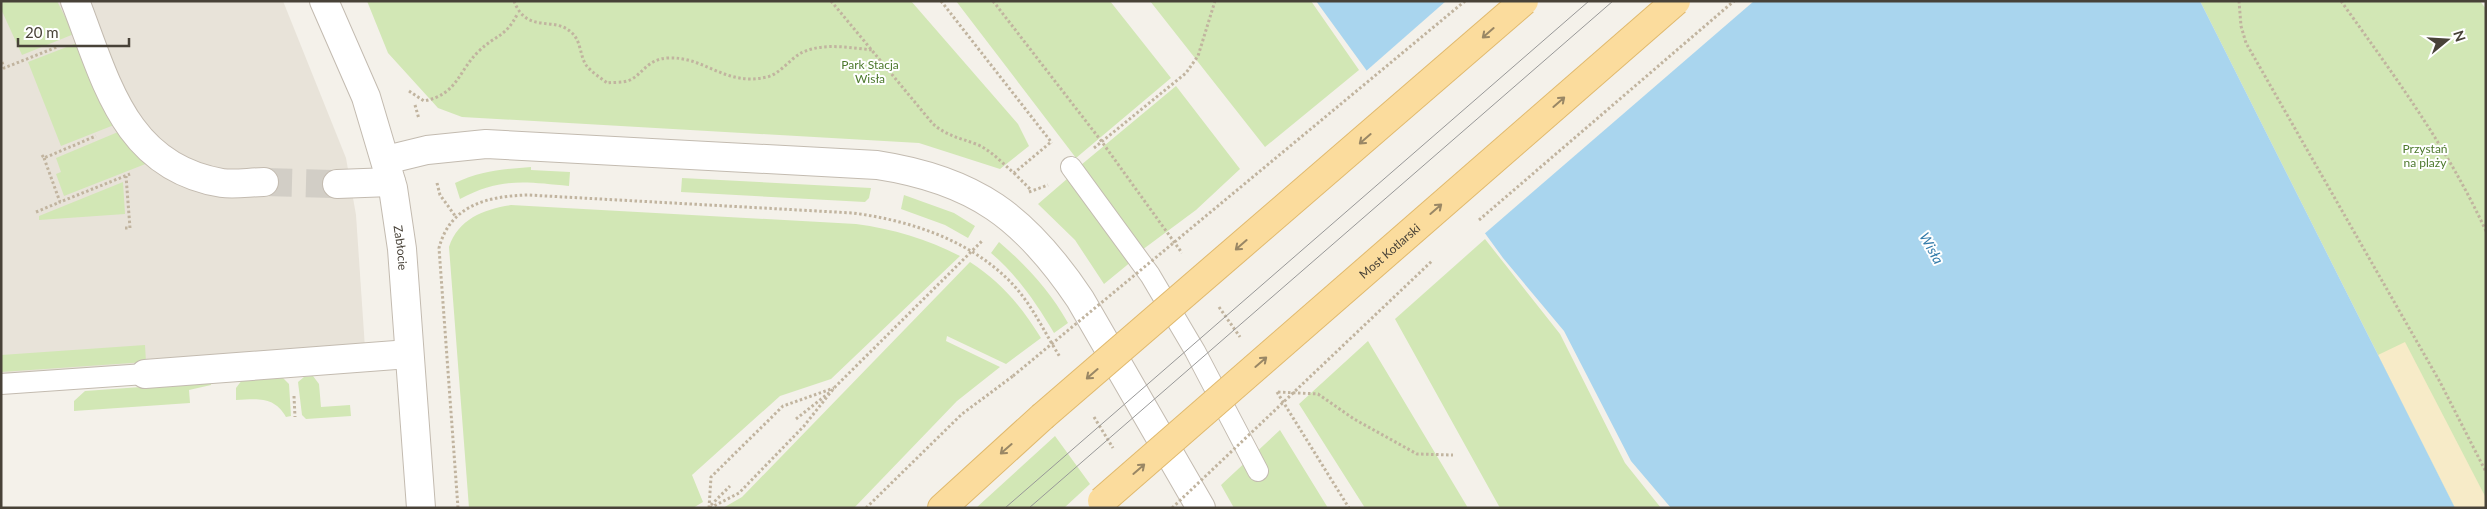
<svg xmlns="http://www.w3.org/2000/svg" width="2487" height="509" font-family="Lato,sans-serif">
	<rect width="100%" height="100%" fill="#f4f1ea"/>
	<path fill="#e8e3d9" d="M1,1h282l63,157 10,57 9,133 -364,27z"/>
	<path fill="#d2e7b5" d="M1,1h56l17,33 -52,21 -21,-46z
		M367,1h544l107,123 11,22 -29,23 -81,-26 -457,-26 -24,-9 -50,-55z
		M956,1h154l61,77 -95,80z
		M1150,1h161l48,69 -94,77z
		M2200,1h280l6,8v499h-31z
		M77,43l37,82 -53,21 -33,-84z
		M1176,86l64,83 -44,41 -54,40 -61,-85z
		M118,132l15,19 15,12 -84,33 -8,-22 5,-2 -5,-14z
		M531,167v3l39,2 -1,14c-43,-4 -68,-9 -109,13l-5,-16c25,-12 50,-14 76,-16z
		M682,178l189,10 -2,10 -4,4 -184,-10z
		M1067,179l65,82 -28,23 -29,-44 -37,-36z
		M123,182l2,32 -86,6v-4z
		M904,195l50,18 21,13 -7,12 -23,-13 -44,-16z
		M511,205l345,19c37,5 71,15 104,32l-129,123 -51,17 -88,79 11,27 -10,6h-224l-20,-261c9,-28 35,-38 62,-42z
		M1485,239l75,95 65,129 36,45h-161l-105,-189z
		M999,242c28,24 51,49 69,81l-14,10c-18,-30 -36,-57 -63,-80z
		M970,262c31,20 52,45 71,76l-35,26 -59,-28 -1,5 54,26 -43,34 -103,107h-131l19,-11z
		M1368,341l100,167h-103l-66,-104z
		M145,345l1,17 -145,10v-17z
		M313,376l6,8 2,23 29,-2 1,11 -45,3 -4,-4 -4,-33 6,-5z
		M283,378l6,6 2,32 -5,1c-12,-21 -28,-18 -50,-17v-12l6,-8z
		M211,382v3l-22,5 1,13 -116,8v-10l11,-10z
		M1280,430l48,78h-94l-13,-23z
		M1055,436l35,48 -26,24h-88z"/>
	<path fill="#f7ebc8" d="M2405,342l81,156v10h-31l-77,-153z"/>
	<path fill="#a9d5ee" d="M1316,1h884l255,507h-784l-40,-47 -67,-130 -61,-73z"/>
	<path fill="#f4f1ea" d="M1446,1h308l-271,234 -118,-163z"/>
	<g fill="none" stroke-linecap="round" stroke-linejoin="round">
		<path stroke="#d2cec6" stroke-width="28" stroke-dasharray="28 14" stroke-linecap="butt" d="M264,182l73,2"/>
		<defs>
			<path id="service" d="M1071,167l79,108 45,76 63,120
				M1,384l144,-10"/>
			<path id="minor" d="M75,1c31,79 49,166 147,182 13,2 28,-1 42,-1
				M337,184l54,-2
				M145,374l264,-20"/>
			<g id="tertiary">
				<path id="s1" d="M324,1l42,96 27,91 9,61 19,259"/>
				<path d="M386,160l41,-10 59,-6 391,21c98,15 148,52 203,134l121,209"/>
			</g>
			<path id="primary" d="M942,508l100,-91"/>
		</defs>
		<use href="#service" stroke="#c3bbb0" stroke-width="22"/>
		<use href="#minor" stroke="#c3bbb0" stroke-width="30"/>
		<use href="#tertiary" stroke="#c3bbb0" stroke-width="30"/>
		<use href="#primary" stroke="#e0b96d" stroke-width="30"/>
		<path stroke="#c1b49f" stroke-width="3" stroke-dasharray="2.5 2.5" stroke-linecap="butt" d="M514,1c13,34 40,14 58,32 9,8 8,23 14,32 5,7 15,13 21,18 7,-1 17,0 23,-3 13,-6 17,-21 38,-22 37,-2 57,29 99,19 13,-3 23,-18 34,-24 22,-11 49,-5 72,-3
			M831,1l102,123c14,12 27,14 43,20 15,6 26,19 38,29l37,-31
			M941,1l111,142
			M993,1l109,141 80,111
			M2239,1l2,25 5,17 194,339 46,90
			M2341,1c54,76 105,144 145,230
			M2,62l2,6 53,-21
			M409,91l15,10c35,-7 34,-31 56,-51 17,-16 25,-12 38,-37
			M415,105l4,14
			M1094,148l92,-75 12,-17 17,-55
			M42,155l2,3 52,-22
			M44,158l16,44 70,-28
			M1014,173l17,17
			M437,183l3,12 16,22
			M1029,192l19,-7
			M36,212l24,-10
			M125,228h5l-4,-52
			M1219,307l21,30
			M1277,392l72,116
			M1278,392l40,2 36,25 63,35 36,1
			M294,396l1,21
			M1094,417l19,31
			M796,419l34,-27
			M711,505l19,-19
			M458,508l-19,-260c11,-43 49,-52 89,-53l325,18c60,8 123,29 164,76 17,20 29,46 43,68
			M709,508l2,-31 72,-71 51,-18
			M710,508l29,-15 65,-67 30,-38 149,-148
			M866,508l96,-94 51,-38"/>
		<use href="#service" stroke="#fff" stroke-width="20"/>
		<use href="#minor" stroke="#fff" stroke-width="28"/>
		<use href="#tertiary" stroke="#fff" stroke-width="28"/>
		<use href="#primary" stroke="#fbdc9d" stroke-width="28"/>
		<path stroke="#989898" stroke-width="1" d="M1005,508l584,-507
			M1029,508l584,-507"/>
		<defs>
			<g id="primary-bridge">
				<path d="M1042,417l482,-416"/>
				<path id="s2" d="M1102,501l574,-500"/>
			</g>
		</defs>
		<use href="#primary-bridge" stroke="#e0b96d" stroke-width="30" stroke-linecap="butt"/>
		<path stroke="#c1b49f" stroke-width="3" stroke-dasharray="2.5 2.5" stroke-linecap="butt" d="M1479,220l255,-219
			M1013,376l452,-375
			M1172,508l261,-248"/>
		<use href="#primary-bridge" stroke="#fbdc9d" stroke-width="28"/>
	</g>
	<defs><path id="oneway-shaft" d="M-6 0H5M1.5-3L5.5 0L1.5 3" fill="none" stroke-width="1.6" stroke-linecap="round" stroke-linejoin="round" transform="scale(1.25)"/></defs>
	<g stroke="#998765">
		<use href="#oneway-shaft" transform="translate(1488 33) rotate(139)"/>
		<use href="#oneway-shaft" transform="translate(1559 102) rotate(-41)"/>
		<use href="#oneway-shaft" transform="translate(1365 139) rotate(139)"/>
		<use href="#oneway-shaft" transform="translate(1436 209) rotate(-41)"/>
		<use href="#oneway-shaft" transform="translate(1241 245) rotate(139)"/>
		<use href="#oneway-shaft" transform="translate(1261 362) rotate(-41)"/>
		<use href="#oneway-shaft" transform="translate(1092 374) rotate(139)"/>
		<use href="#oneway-shaft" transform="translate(1006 449) rotate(139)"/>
		<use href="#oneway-shaft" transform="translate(1139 469) rotate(-41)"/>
	</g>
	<g text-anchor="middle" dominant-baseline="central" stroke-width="4" stroke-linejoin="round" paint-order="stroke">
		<g font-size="12" fill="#4d792d" stroke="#fff">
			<text x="870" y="64">Park Stacja<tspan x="870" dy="14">Wisła</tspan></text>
			<text x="2425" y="148">Przystań<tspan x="2425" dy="14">na plaży</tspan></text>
		</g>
		<g font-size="12" fill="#484238" stroke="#fff">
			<text stroke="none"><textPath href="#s1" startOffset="260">Zabłocie</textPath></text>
			<text stroke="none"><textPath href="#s2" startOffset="381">Most Kotlarski</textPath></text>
		</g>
		<g font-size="14" font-style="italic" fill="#327baa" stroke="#fff">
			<text transform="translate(1932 248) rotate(61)">Wisła</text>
		</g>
	</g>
	<rect width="2487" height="509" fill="none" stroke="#484238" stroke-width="5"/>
	<g transform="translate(2447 40) rotate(72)" stroke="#ffffff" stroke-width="4" paint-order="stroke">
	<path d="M0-4L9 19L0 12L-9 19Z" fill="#484238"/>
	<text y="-8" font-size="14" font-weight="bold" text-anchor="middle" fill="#484238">N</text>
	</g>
	<path d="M18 38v8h111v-8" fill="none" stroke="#484238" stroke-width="2.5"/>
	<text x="25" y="38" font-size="15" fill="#484238" stroke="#ffffff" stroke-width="4" paint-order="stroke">20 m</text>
</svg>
